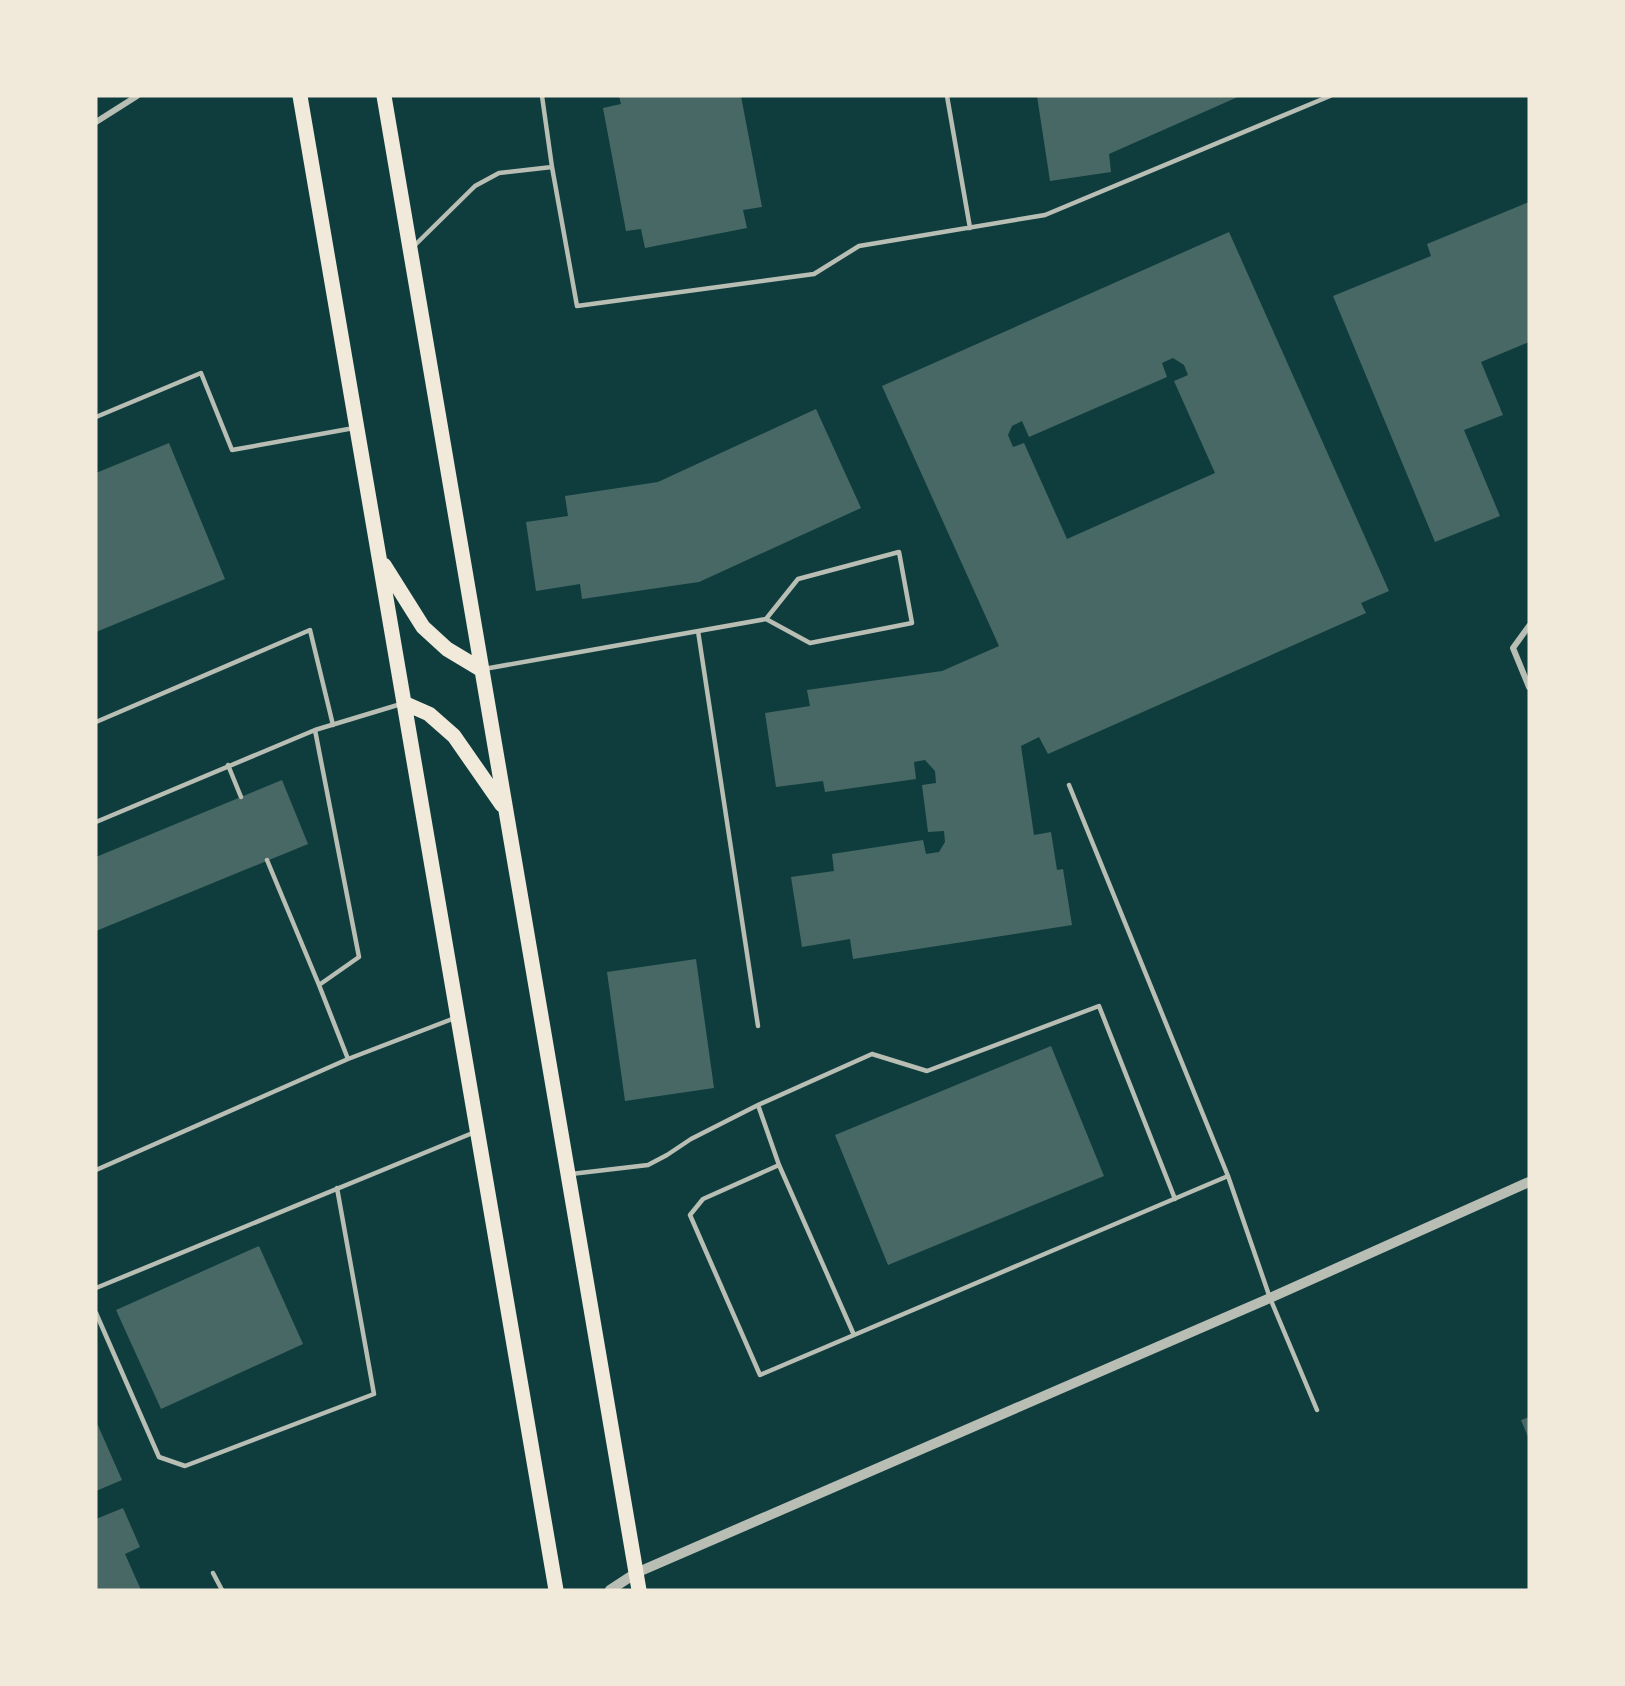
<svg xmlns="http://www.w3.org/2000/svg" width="1625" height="1686" font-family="Rubik,sans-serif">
	<rect width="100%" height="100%" fill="#0f3d3e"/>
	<path fill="#486865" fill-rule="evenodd" d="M619,96h122l21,111 -19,3 4,18 -102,20 -4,-19 -15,2 -23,-123 18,-4z
		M1037,96h203l-131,58 2,18 -61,9z
		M1529,202v140l-48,20 22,53 -39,15 36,86 -65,26 -102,-246 98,-40 -4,-12z
		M1229,232l160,359 -28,12 5,10 -318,141 -9,-17 -18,9 13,89 17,-3 6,38 6,-1 9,56 -219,34 -3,-20 -48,8 -11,-70 43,-6 -2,-17 91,-14 3,14 13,-2 6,-10 -1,-11 -16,1 -6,-47 14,-2 -1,-12 -10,-11 -11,2 2,17 -91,13 -2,-11 -47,6 -11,-74 45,-7 -3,-16 135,-19 57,-25 -117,-260zM1173,358l11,7 4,10 -14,6 41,92 -148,66 -43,-96 -11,4 -5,-12 4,-9 10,-5 7,16 138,-60 -5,-14z
		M816,409l45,99 -162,74 -117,17 -2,-15 -44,7 -10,-69 42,-6 -3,-20 93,-14z
		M169,443l56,136 -129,53v-159z
		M282,780l26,64 -212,87v-74z
		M696,959l18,129 -89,13 -18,-129z
		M1051,1046l53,130 -216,89 -53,-130z
		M259,1246l44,98 -142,65 -45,-99z
		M1529,1417v22l-8,-19z
		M96,1421l26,59 -26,11z
		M123,1508l17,39 -15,7 16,36h-45v-71z"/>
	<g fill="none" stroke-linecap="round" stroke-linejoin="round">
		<path stroke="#b8beb3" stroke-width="4.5" d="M542,96l10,71
			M947,96l23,132
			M414,246l61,-60 24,-13 53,-6 25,139 237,-32 45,-28 186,-31 285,-119
			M96,417l105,-44 31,77 122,-22
			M698,631l60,395
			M484,669l282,-50 44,24 102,-20 -13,-71 -101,27 -32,40
			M96,722l214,-92 23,95
			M315,730l44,227 -40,28 29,74
			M228,765l13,32
			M1069,785l159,391 42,122 47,112
			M96,822l219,-92 86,-26
			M267,860l52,125
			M758,1105l114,-51 55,17 172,-65 76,193
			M779,1165l-76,34 -13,16 70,160 468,-199
			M96,1170l252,-111 107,-41
			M571,1174l77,-9 19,-10 24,-16 67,-34 21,60 75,170
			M96,1288l379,-156
			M96,1313l63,144 26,9 189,-72 -37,-206
			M213,1573l9,17"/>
		<path stroke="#b8beb3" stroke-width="6" d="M96,122l41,-26
			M1529,626l-16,22 16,39"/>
		<path stroke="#b8beb3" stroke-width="10" d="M610,1590l26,-17 634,-275 259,-116"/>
		<path stroke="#f1e9da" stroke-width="15" d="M300,96l256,1494
			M384,96l255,1494
			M384,565l39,62 24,22 35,21
			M404,703l25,11 25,22 48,69"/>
	</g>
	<rect width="1625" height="1686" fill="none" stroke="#f1e9da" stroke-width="195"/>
</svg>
